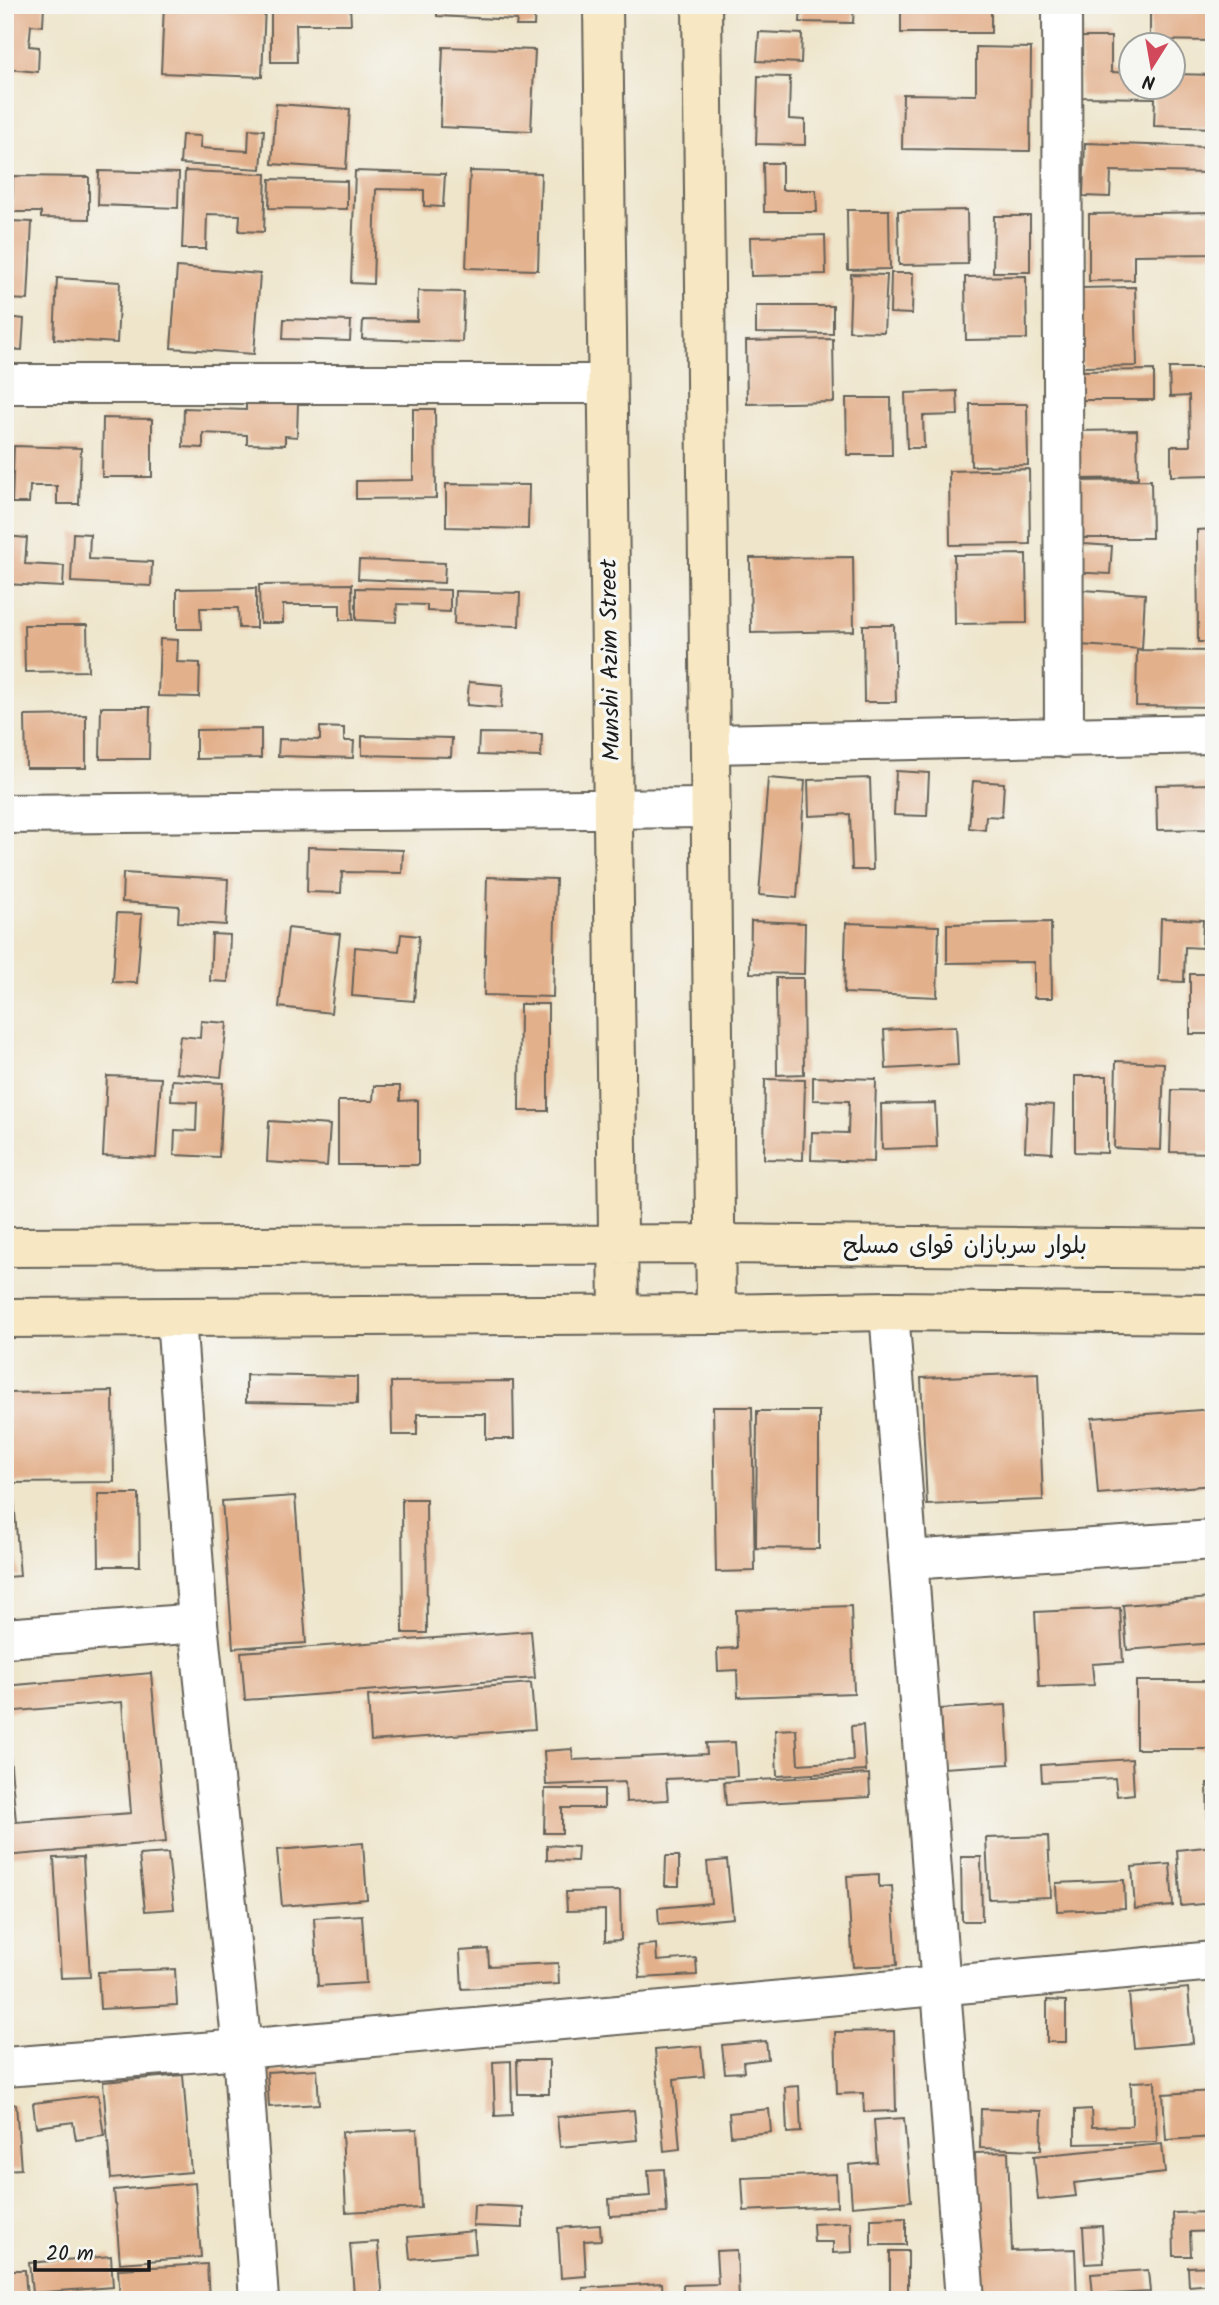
<svg xmlns="http://www.w3.org/2000/svg" width="1219" height="2305" font-family="Kalam,'Playpen Sans Arabic',sans-serif">
	<rect width="100%" height="100%" fill="#f6f6f2"/>
	<filter id="ink" filterUnits="userSpaceOnUse"><feTurbulence type="fractalNoise" baseFrequency=".0143" numOctaves="2"/><feDisplacementMap in="SourceGraphic" scale="14" xChannelSelector="R" yChannelSelector="G"/><feConvolveMatrix kernelMatrix="1 2 1 2 8 2 1 2 1" color-interpolation-filters="sRGB"/></filter>
	<filter id="wash" filterUnits="userSpaceOnUse"><feTurbulence type="fractalNoise" baseFrequency=".00686" numOctaves="4" result="noise"/><feDisplacementMap in="SourceGraphic" scale="28" xChannelSelector="R" yChannelSelector="G"/><feGaussianBlur stdDeviation="1.57" result="paint"/><feColorMatrix in="noise" values="0 0 0 0 0 0 0 0 0 0 0 0 0 0 0 0 0 1.4 0 .05"/><feComposite in="paint" operator="in"/></filter>
	<g filter="url(#wash)">
		<rect width="100%" height="100%" fill="#eee5cb"/>
		<g id="blocks">
			<path fill="#e3b08c" d="M13,5h31l-1,21 -12,-1 -2,21 10,1 -1,25 -29,-3z
				M164,5h101l-3,72 -101,-4z
				M271,5h79l1,19h-55l1,38h-26z
				M437,5h98l-1,21h-18l1,-6 -80,-4z
				M801,5h53l-1,18 -53,-1z
				M901,5h90v28h-90z
				M1090,5h124v36l-64,-1v-27h-60z
				M759,32l43,2 -1,29 -44,-2z
				M1081,37h30v35l21,1v15h42v-14l40,1v53l-60,-2 1,-28 -75,-1z
				M443,47l92,3 -4,81 -91,-4z
				M976,47l55,1 -1,103 -128,-2 1,-55 73,1z
				M758,76l32,1 -1,42 16,1v25l-49,-1z
				M276,104l74,5 -4,60 -74,-5z
				M249,129l15,1 -3,39 -81,-5 2,-29 19,1 -1,12 48,3z
				M1085,143l125,4 -1,26 -98,-2 -1,26 -27,-1z
				M763,163h19v27h34l1,22h-53z
				M99,171l80,2 -1,35 -80,-3z
				M185,171l81,3 -2,58 -25,-1 1,-16 -33,-1 -1,35h-24z
				M355,171l90,3 -2,33 -19,-1v-16l-48,-1 -3,95 -22,-1z
				M470,171l71,2 -3,97 -72,-2z
				M13,176l76,1v42l-48,-1v-6h-29z
				M270,179l77,2v28l-78,-1z
				M847,210h42l1,59 -42,1z
				M967,210l1,54 -69,1 -1,-54z
				M1214,212v42l-80,1v25l-45,1v-67z
				M994,216h36v56h-37z
				M11,221l21,1 -4,78 -21,-1z
				M825,235l1,39 -75,2 -1,-39z
				M177,267l83,7 -6,80 -83,-6z
				M891,273h22l-1,41 -22,-1z
				M851,274l36,1 -3,57 -35,-1z
				M1026,276l1,63 -61,1 -1,-63z
				M57,278l63,4 -3,61 -63,-4z
				M1135,287l2,79 -55,1 -1,-79z
				M418,291l46,1 -2,50 -100,-3 1,-19 54,1z
				M756,306h77v28l-77,-1z
				M8,317l16,2 -2,31 -16,-1z
				M284,319l67,2 -1,20 -67,-2z
				M833,339l1,63 -87,2 -1,-63z
				M1169,368h45v107l-43,1v-30h19l-1,-50 -19,1z
				M1154,370v30h-76l-1,-29z
				M957,391l1,24 -35,1 1,32h-17l-2,-55z
				M846,398h45l1,57h-45z
				M246,400l52,2 -1,35 -12,-1v9l-38,-1v-9l-44,-2v15l-20,-1 1,-39 62,2z
				M970,404h57l1,61 -57,1z
				M413,409h22l1,89 -80,1v-18l57,-1z
				M103,418l49,1v58h-50z
				M1137,430l1,48 -62,1v-48z
				M14,446l67,2 -2,56h-22v-18h-27l-1,17h-17z
				M1029,469l1,75 -80,1 -1,-74z
				M1151,480l1,58h-79l-2,-57z
				M446,484l83,1 -1,44 -82,-2z
				M1214,529v113h-16l-1,-112z
				M73,533l17,1 -1,25 63,3 -1,24 -80,-4z
				M5,536l22,2 -2,26 39,2 -1,21 -58,-3z
				M1070,543l42,3 -2,28 -42,-2z
				M1026,554l1,69 -72,1 -1,-69z
				M853,557l1,74 -103,2 -1,-75z
				M359,560l86,3 -1,20 -86,-4z
				M352,584l1,36h-13v-15h-57v18h-23l-1,-38z
				M256,588v40h-17l-1,-20h-38l1,21h-24v-40z
				M356,588l94,2v22l-23,-1v-6l-30,-1 -1,18 -40,-2z
				M1083,590l62,4 -3,55 -62,-4z
				M455,591l65,2 -1,33 -65,-2z
				M24,625h63l1,46 -63,1z
				M863,625h31l2,77h-32z
				M160,639l18,1 -1,22 23,1 -1,34 -41,-1z
				M1137,650l77,1v56l-78,-1z
				M469,682l34,3 -2,23 -34,-3z
				M101,707h49l-1,52h-49z
				M86,715v53h-60l-1,-52z
				M320,727l24,1v13h10l-1,17 -75,-2 1,-17 41,1z
				M261,729v29l-65,1v-29z
				M479,733l63,1 -1,23 -63,-2z
				M362,736l90,2 -1,19 -89,-2z
				M896,771l33,2 -2,43 -33,-1z
				M768,778l37,3 -8,117 -38,-3z
				M870,778l3,92h-21l-2,-56 -41,2 -1,-36z
				M973,781l31,2 -2,34 -16,-1 -1,14 -16,-2z
				M1214,784v45l-57,1 -1,-45z
				M308,847l95,3 -1,23 -60,-1 -1,21 -34,-1z
				M123,873l105,6 -2,46 -48,-3 1,-16 -57,-4z
				M487,877l69,2 -3,118 -69,-2z
				M117,913l25,1 -5,69 -24,-1z
				M1161,918l42,2 -1,28 -17,-1 -1,35 -25,-1z
				M751,921l54,2 -1,51 -54,-1z
				M1051,922l1,76h-18v-36l-87,1v-39z
				M846,923l93,3 -2,71 -93,-4z
				M288,928l52,6 -9,79 -52,-6z
				M212,934l18,1 -2,47 -18,-1z
				M401,934l18,2 -5,65 -62,-5 3,-49 44,4z
				M1190,974h24v60h-24z
				M776,978h27l1,96 -27,1z
				M520,1004h28v107h-29z
				M201,1021l26,2 -6,54 -45,-4 4,-37 20,2z
				M956,1026l2,39 -72,4 -2,-39z
				M1116,1061l48,2 -3,87 -47,-2z
				M107,1076l54,2 -5,80 -53,-2z
				M1075,1076h32v77l-32,-1z
				M813,1077l63,2 -2,83 -63,-2 1,-28 36,1 1,-32 -36,-1z
				M765,1079l40,1 -2,80 -39,-1z
				M172,1080l51,3 -4,74 -45,-2 1,-25 21,1 1,-29 -26,-1z
				M374,1086h26v15l18,-1v65h-80v-64h35z
				M1172,1090l42,1v62l-44,-1z
				M935,1103l2,44 -55,2 -1,-45z
				M1027,1103l27,2 -2,48 -27,-2z
				M269,1121l61,4 -3,41 -60,-4z
				M1038,1373l5,127 -116,5 -6,-127z
				M246,1375l111,2v27l-111,-2z
				M513,1381l1,58h-28v-25h-69v21h-25l-1,-53z
				M113,1391l1,91 -106,1 -1,-90z
				M713,1407h39l3,164 -39,1z
				M1214,1409v76l-116,9 -6,-76z
				M757,1411h62v138l-63,-1z
				M98,1494h41l1,72h-41z
				M295,1496l11,147 -73,5 -11,-147z
				M402,1499h24l1,134h-24z
				M5,1500h9l6,76 -15,1z
				M1211,1598l3,45 -87,7 -4,-45z
				M851,1606l3,87 -116,4 -1,-27 -19,1 -1,-22 20,-1 -1,-38z
				M1120,1608l3,54 -31,2 2,21 -55,2 -4,-75z
				M531,1631l4,47 -290,22 -4,-48z
				M151,1673l15,169 -161,14v-99l5,-1 6,66 115,-9 -9,-111 -117,10v-26z
				M1136,1681h78v68h-78z
				M531,1683l4,46 -164,12 -3,-45z
				M1006,1705l3,59 -66,4 -3,-59z
				M863,1725l3,46 -89,5 -2,-46 21,-1 2,35 55,-3 -2,-35z
				M735,1742l2,34 -71,3 2,21 -42,2 -1,-20 -79,3 -2,-34 28,-2 1,11 134,-6 -1,-11z
				M1132,1759l2,35 -17,2 -2,-18 -73,4 -1,-17z
				M869,1774l1,23 -144,8 -2,-23z
				M1207,1783h7v45h-6z
				M545,1789h59v19h-42v25h-18z
				M1048,1836l3,61 -62,2 -3,-61z
				M363,1843l4,56 -85,7 -5,-56z
				M547,1845l31,2 -1,14 -30,-1z
				M1214,1846v57l-33,3 -4,-56z
				M168,1853l6,56 -29,2 -6,-56z
				M666,1856h13v30h-14z
				M83,1857l7,120 -29,1 -7,-120z
				M961,1857h20l1,64h-20z
				M727,1860l6,58 -74,7 -1,-17 53,-5 -4,-41z
				M1170,1864l3,42 -38,3 -3,-42z
				M879,1874v13l13,-1 5,79 -44,2 -6,-91z
				M1124,1880l1,28 -68,3 -1,-28z
				M620,1891l1,49 -16,1v-31l-38,1 -1,-19z
				M362,1915l4,68 -48,3 -4,-68z
				M656,1944l1,17 39,-3 1,17 -57,3 -3,-32z
				M488,1949l1,17 69,-3 1,21 -97,5 -2,-38z
				M175,1969l2,36 -77,4 -2,-37z
				M1188,1988l5,55 -59,5 -5,-54z
				M1047,2000l19,1v41h-19z
				M894,2031l2,80 -32,1 -1,-19 -26,1 -2,-62z
				M766,2041l2,18 -25,3 1,10 -19,1 -3,-28z
				M701,2046l3,30 -30,3 6,70 -16,2 -9,-101z
				M517,2060h32v34h-31z
				M511,2061l1,54 -17,1 -2,-54z
				M317,2069l2,35 -50,3 -2,-35z
				M183,2075l8,97 -80,7 -8,-97z
				M1155,2081l2,61 -82,2v-34l16,-1 1,18 40,-1 -1,-44z
				M799,2086l2,46 -14,1 -2,-46z
				M1214,2091v46l-48,3 -3,-46z
				M98,2095l6,41 -28,4 -3,-18 -37,5 -3,-24z
				M16,2104l5,65 -16,1v-65z
				M769,2109l2,23 -40,4 -2,-23z
				M981,2109l61,2 -1,39 -61,-2z
				M634,2110l3,30 -77,7 -3,-30z
				M904,2118l7,83 -59,5 -3,-41 28,-3 -3,-42z
				M417,2129l4,79 -75,4 -4,-80z
				M1162,2144l3,29 -91,10 2,13 -38,4 -4,-44z
				M1008,2152l4,99 63,-2 2,51h-98l-4,-147z
				M664,2169l3,44 -57,3 -1,-17 41,-3 -2,-26z
				M836,2174l1,32 -93,5 -2,-33z
				M195,2183l6,74 -81,6 -6,-73z
				M474,2205l49,2v21l-50,-2z
				M1214,2212v19l-24,1 1,24h-17l-1,-43z
				M906,2218v27h-35v-26z
				M851,2222l1,30 -19,1v-11h-19l-1,-18z
				M600,2225l1,15 -17,1 2,35 -25,2 -3,-50z
				M1102,2226l2,37 -19,1 -2,-37z
				M474,2231l2,22 -66,6 -2,-22z
				M378,2242l5,58h-50v-3l21,-2 -4,-51z
				M737,2250l2,50h-56v-15l35,-1 -2,-33z
				M890,2251h18v49h-18z
				M111,2256l2,31 -81,6 -3,-30z
				M207,2264l2,36h-89l-2,-31z
				M1214,2266v18l-25,2 -1,-19z
				M5,2270h20l2,30h-22z
				M1148,2270l2,22 -57,3 -2,-21z
				M662,2283l1,17h-79l-1,-12z
				M418,2294l57,1v5h-57z"/>
		</g>
	</g>
	<g filter="url(#ink)">
		<use href="#blocks" fill-opacity="0" stroke="#666259" stroke-width="2"/>
		<g fill="none" stroke-linecap="round" stroke-linejoin="round">
			<defs>
				<path id="street" d="M1062,5l2,733
					M5,384h602
					M710,744l504,-10
					M5,814l706,-6
					M889,1311l76,989
					M176,1317l22,306 44,426 17,251
					M908,1560l306,-20
					M5,1638l193,-15
					M5,2067l237,-18 972,-88"/>
				<path id="secondary" d="M603,5l16,1309
					M702,5l14,1309
					M5,1247l710,-3 499,5
					M5,1318l711,-4 173,-3 325,3"/>
			</defs>
			<use href="#street" stroke="#666259" stroke-width="42"/>
			<use href="#secondary" stroke="#666259" stroke-width="42"/>
			<use href="#street" stroke="#fff" stroke-width="38"/>
			<use href="#secondary" stroke="#f7e8c3" stroke-width="38"/>
		</g>
	</g>
	<g text-anchor="middle" dominant-baseline="central" stroke-width="7" stroke-linejoin="round" paint-order="stroke">
		<g font-size="24" fill="#1c1c1c" stroke="#f6f6f2">
			<text transform="translate(611 660) rotate(-91)">Munshi Azim Street</text>
			<text x="965" y="1246">بلوار سربازان قوای مسلح</text>
		</g>
	</g>
	<rect width="1219" height="2305" fill="none" stroke="#f6f6f2" stroke-width="28"/>
	<g transform="translate(1152 66) rotate(191)"><circle r="33" fill="#f6f6f2" stroke="#9f9f9c" stroke-width="2"/>
	<path d="M0-5L12 26L0 18L-12 26Z" fill="#d1495b"/>
	<text y="-10" font-size="19" font-weight="bold" text-anchor="middle" fill="#1c1c1c">N</text>
	</g>
	<path d="M35 2260v10h114v-10" fill="none" stroke="#1c1c1c" stroke-width="3.5"/>
	<text x="46" y="2260" font-size="21" fill="#1c1c1c" stroke="#f6f6f2" stroke-width="5" paint-order="stroke">20 m</text>
</svg>
